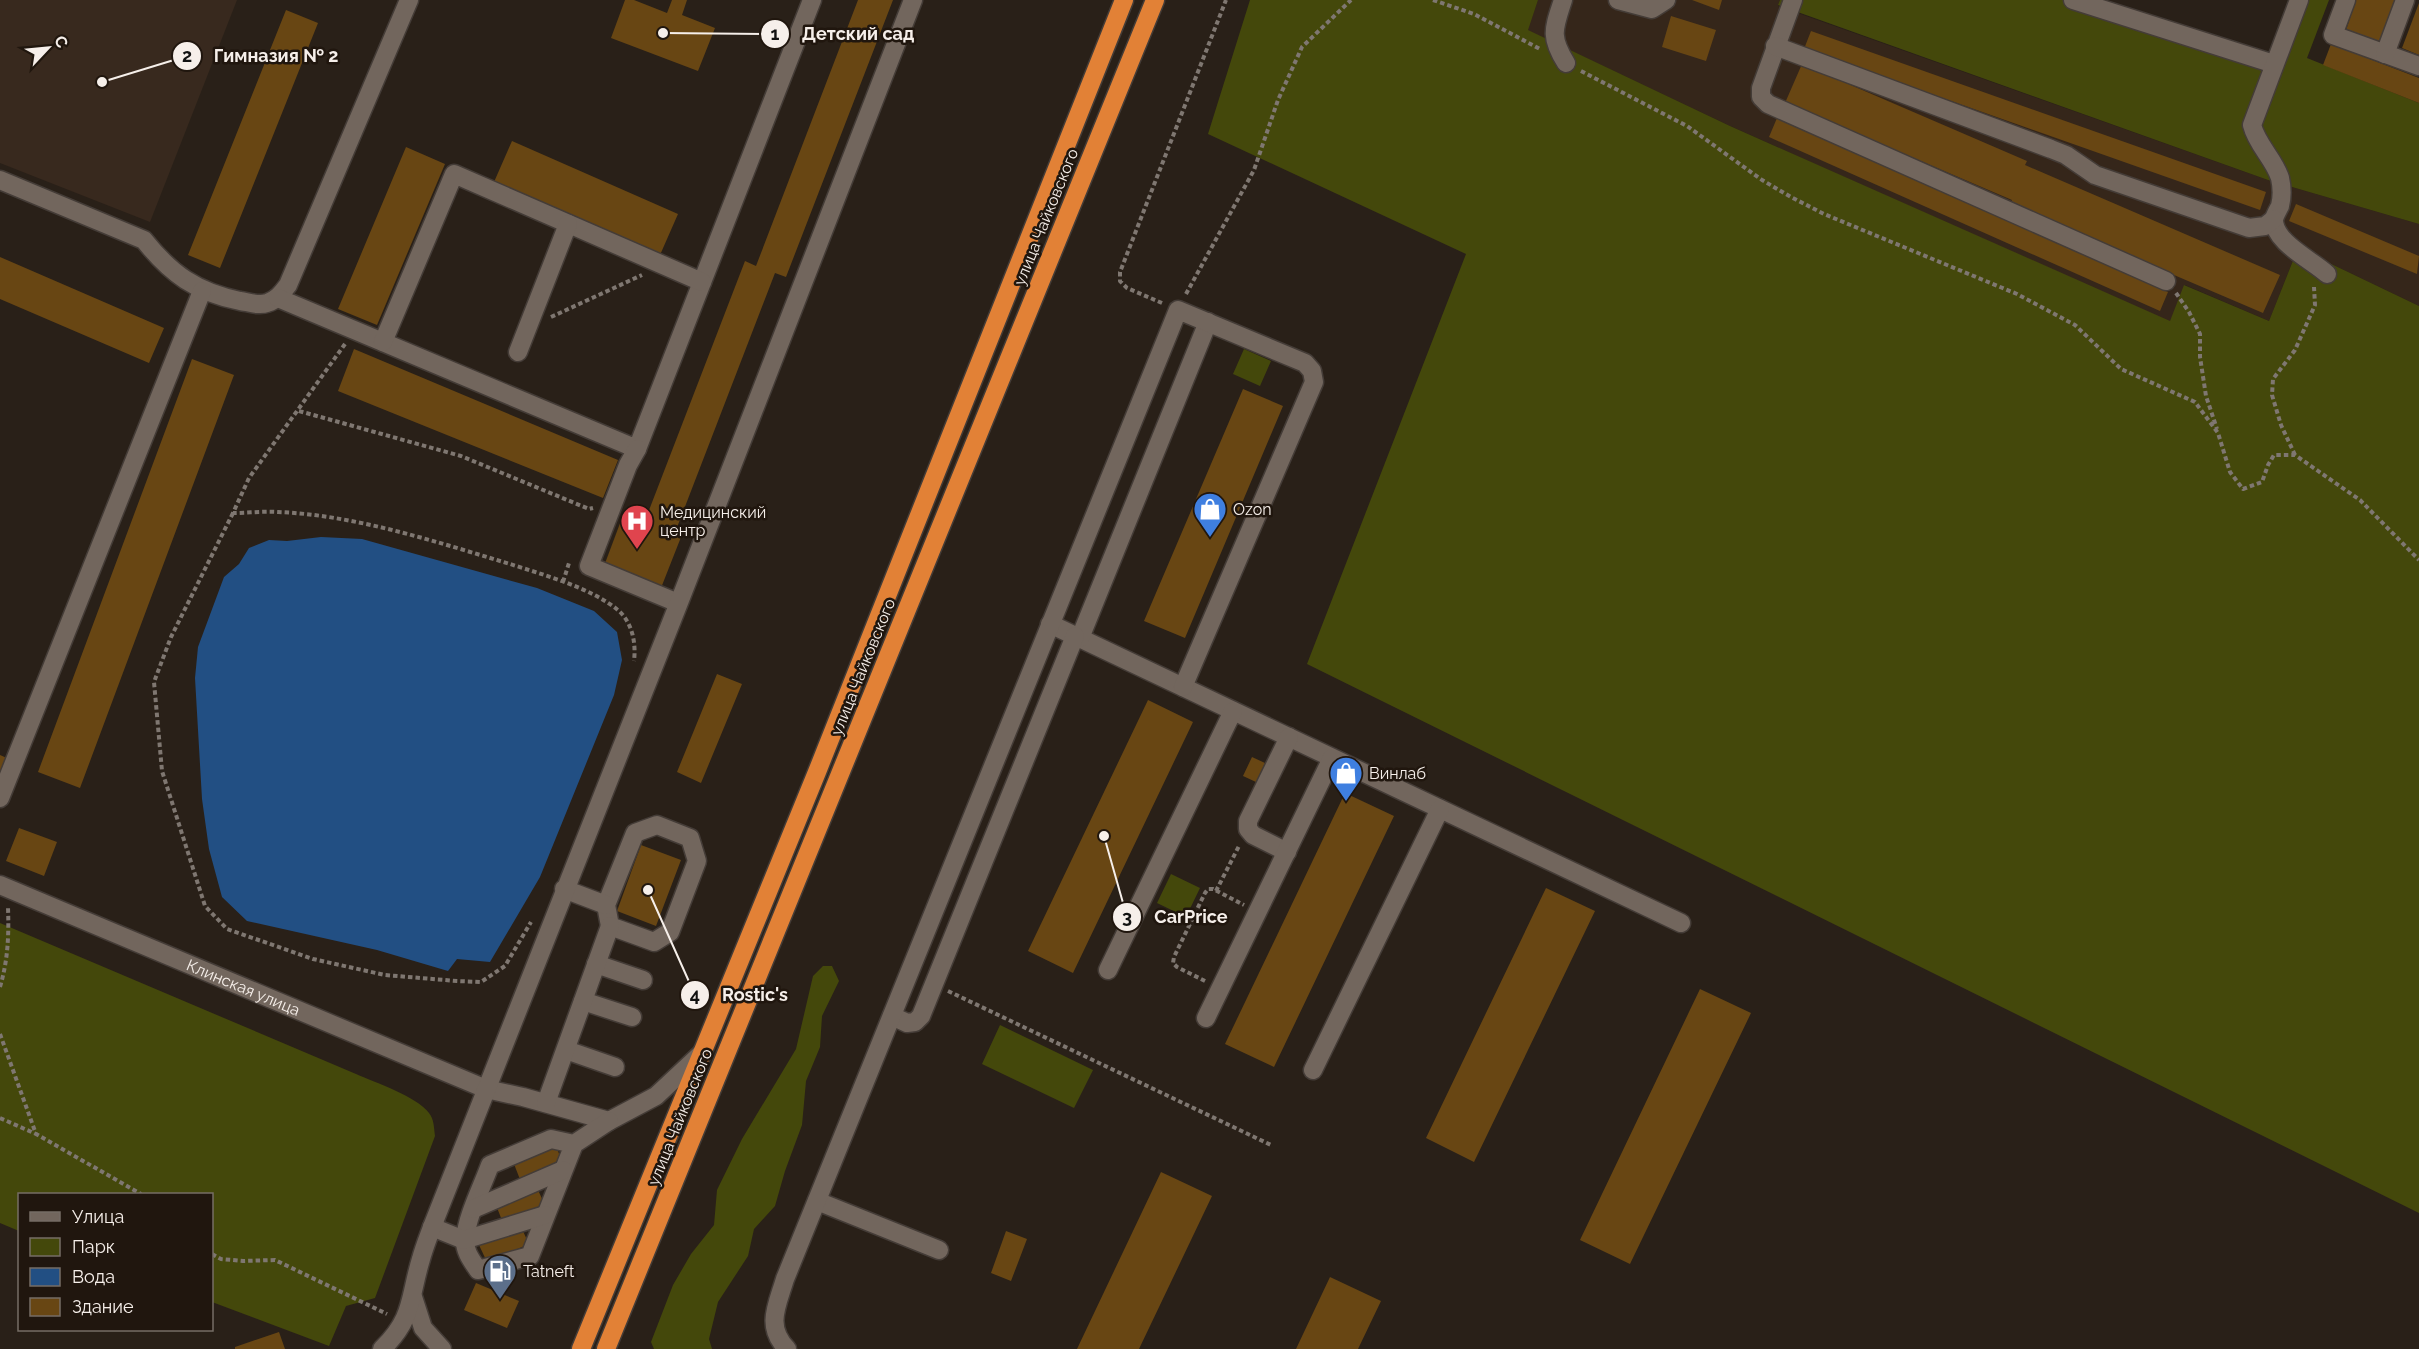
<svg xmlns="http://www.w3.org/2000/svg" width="2419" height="1349" font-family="Raleway,sans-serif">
	<rect width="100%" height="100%" fill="#292018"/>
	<path fill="#35261a" d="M1538,0h242l-2,6 490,174 151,44v82l-121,-58 -29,73 -84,-36 -15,37 -440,-196 -203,-96z"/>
	<path fill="#38291e" d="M0,0h237l-87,222 -150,-59z"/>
	<path fill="#44480b" d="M1250,0h288l-10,30 202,96 440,195 14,-36 85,36 29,-73 121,58v907l-1112,-549 159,-410 -258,-120z
		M1780,0h322l175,55 22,-55h30l-22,58 112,45v121l-151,-44 -490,-175z
		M1244,349l27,12 -11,25 -27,-12z
		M1171,874l29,14 -14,29 -29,-14z
		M0,923l356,151c20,9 60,22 73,39 5,6 5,15 6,23l-60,162 -29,8 -17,40 -117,-44v-108h-192l-1,37 -19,-8z
		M823,966h9l7,15 -17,35 -2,31 -14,34 -4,44 -17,46 -10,35 -21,23 -6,27 -30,46 -9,37 3,10h-58l-3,-7 22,-57 18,-31 23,-29 3,-35 25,-51 54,-90 17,-73z
		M1000,1025l93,45 -19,38 -92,-44z"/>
	<path fill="#224f83" d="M321,537l41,2 175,49 57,23 23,21 5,28 -8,35 -74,182 -50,85 -33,-3 -9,12 -71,-21 -130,-29 -25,-24 -13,-48 -7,-50 -7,-121 3,-31 26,-70 15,-13 10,-16 20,-8 18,1z"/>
	<path fill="#684613" d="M625,0h9l33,13 5,-13h15l-5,15 33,13 -17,43 -87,-33z
		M858,0h35l-107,277 -11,-4 -99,257 7,2 -22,56 -57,-22 21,-56 21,8 99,-257 11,5z
		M1692,0h30l-3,10z
		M2356,0h39l-15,42 -34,-12z
		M2419,3v52l-17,-7z
		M286,10l32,13 -98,245 -32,-13z
		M1671,16l45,14 -10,31 -44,-14z
		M1811,31l455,161 -6,18 -456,-161z
		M2331,44l88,34v25l-96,-38z
		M1802,64l225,97 -2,4 255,110 -17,38 -253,-108 2,-5 -227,-97z
		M1777,118l391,174 -8,19 -391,-174z
		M512,141l166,73 -18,41 -166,-73z
		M406,147l39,17 -68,161 -39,-16z
		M2296,204l123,52 -2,18 -128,-53z
		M0,257l164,71 -15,35 -149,-64z
		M354,349l264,111 -15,38 -265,-107z
		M192,359l42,16 -154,413 -42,-16z
		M1243,389l40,17 -98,232 -41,-17z
		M717,674l25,10 -41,99 -24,-11z
		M1148,700l45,22 -120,251 -45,-22z
		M0,755l9,4 -9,22z
		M1252,757l13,6 -9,19 -13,-6z
		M1345,793l49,23 -120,251 -49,-23z
		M19,828l38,14 -13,34 -38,-15z
		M641,845l40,15 -25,66 -39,-15z
		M1546,888l49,23 -121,251 -48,-24z
		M1700,989l51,24 -121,251 -50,-24z
		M556,1146l7,18 -42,18 -7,-18z
		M1161,1172l51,24 -73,153h-62z
		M537,1188l8,17 -42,18 -7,-18z
		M521,1227l8,17 -42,18 -8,-17z
		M1006,1231l21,8 -16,42 -20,-8z
		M1330,1277l51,24 -23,48h-62z
		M476,1283l43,18 -12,27 -43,-18z
		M279,1332l6,17h-50v-2z"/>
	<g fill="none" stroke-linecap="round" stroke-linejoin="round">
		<defs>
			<g id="minor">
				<path d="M1563,0c-9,28 -14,36 3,63"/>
				<path d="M1618,0l34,9 14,-9"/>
				<path d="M1793,0l-32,88v9l7,7 398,177"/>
				<path d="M2073,0l201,64"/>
				<path d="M2299,0l-47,125c5,20 22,34 28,53 2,9 2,20 0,28 -2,4 -5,9 -6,13 -1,23 38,41 53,55"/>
				<path d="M2346,0l-13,35 86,31"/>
				<path d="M1775,46l276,103 15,6 29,20 154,53 16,-2 9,-7"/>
				<path d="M2385,54l20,-54"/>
				<path d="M0,180l144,60c27,34 52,52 96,61 8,1 19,5 27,2 10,-3 15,-10 21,-18l121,-285"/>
				<path d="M278,298l359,151 175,-449"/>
				<path d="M383,342l71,-168 248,108"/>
				<path d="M518,352l50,-128"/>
				<path d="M637,449l-9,16 -39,101 89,37"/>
				<path d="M1050,624l631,299"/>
				<path d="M1080,638l128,-316"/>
				<path d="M0,798l202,-507"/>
				<path d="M657,825l33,13 7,23 -27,71 -16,10 -44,-16 -4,-21 29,-72z"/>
				<path d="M1287,852l-34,-17 -5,-6v-8l41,-84"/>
				<path id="s1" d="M0,885l486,204 37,8 86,24 47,-25 47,-44"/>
				<path d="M564,889l42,16"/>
				<path d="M596,964l47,16"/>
				<path d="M1108,970l125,-259"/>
				<path d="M583,1001l49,16"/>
				<path d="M892,1016l15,7 8,-1 6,-6 154,-380"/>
				<path d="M1206,1018l126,-260"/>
				<path d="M566,1050l49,17"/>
				<path d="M1313,1070l127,-261"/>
				<path d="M546,1103l64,-177"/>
				<path d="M574,1144l-44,112 -52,14c-6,-9 -14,-19 -13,-31 2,-23 17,-52 25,-74l61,-26 23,5 35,-23"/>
				<path d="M817,1201l122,49"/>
				<path d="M473,1209l90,-39"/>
				<path d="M432,1227l32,13 81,-25"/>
				<path d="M413,1297l10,31 19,21"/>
				<path d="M382,1349c32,-31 27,-51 39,-90 3,-11 7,-21 11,-32l248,-627 233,-600"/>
				<path d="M787,1349c-22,-23 -10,-43 -2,-70l393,-969 127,53 7,8 2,11 -131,305"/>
			</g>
			<path id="highway" d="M581,1349l236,-577 307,-772
				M606,1349l549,-1349"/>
		</defs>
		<use href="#minor" stroke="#443c37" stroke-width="21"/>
		<use href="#highway" stroke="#443c37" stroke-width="21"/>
		<path stroke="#7f7771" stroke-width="4" stroke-dasharray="4.5 3" stroke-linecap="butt" d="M1433,0l41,14 66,35
			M1581,71l106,55 75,54 29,17 33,17 193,80 58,31 46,44 74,33 23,31 12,39 13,17 19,-7 6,-17 6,-10h21l65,45 59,60
			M2176,293l13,19 11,22v23l6,39 11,33
			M1186,294l68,-124 24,-70 24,-53 49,-47
			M1162,303l-35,-15 -7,-7v-9l106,-272
			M551,317l91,-42
			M345,344l-96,134 -16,35c15,0 30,-2 45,-1 77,3 159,30 232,52 34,11 82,24 109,47 14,13 17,33 15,50
			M299,411l162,45 128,53 4,-1
			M2295,455l-14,-30 -9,-30 1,-16 22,-29 20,-45 -1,-18
			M233,513l-62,124 -17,45 8,89 43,135 22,23 86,30 72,16 72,6 24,1 24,-16 26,-44
			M563,582l6,-19
			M1216,891l23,-45
			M1205,981l-28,-14 -4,-4 1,-6 31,-64 3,-4h5l31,16
			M0,987c8,-27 9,-52 8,-80
			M948,991l323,154
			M0,1034l36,100 105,60
			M0,1118l36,16
			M212,1254l9,5 22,2 32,-1 112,54"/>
		<use href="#minor" stroke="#72665d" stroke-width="18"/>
		<use href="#highway" stroke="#e28136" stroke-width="18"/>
	</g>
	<defs>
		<symbol id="shop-pin" viewBox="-11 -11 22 30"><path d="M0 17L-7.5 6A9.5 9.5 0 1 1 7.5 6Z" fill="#3f7fe0" stroke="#20160e"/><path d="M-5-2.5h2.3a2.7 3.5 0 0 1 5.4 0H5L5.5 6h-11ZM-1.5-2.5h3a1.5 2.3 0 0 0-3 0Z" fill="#fff"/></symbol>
		<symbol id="hospital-pin" viewBox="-11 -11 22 30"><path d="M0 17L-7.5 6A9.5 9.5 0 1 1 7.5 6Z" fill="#e0444e" stroke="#20160e"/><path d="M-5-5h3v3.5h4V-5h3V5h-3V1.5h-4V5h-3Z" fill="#fff"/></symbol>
		<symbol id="fuel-pin" viewBox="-11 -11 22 30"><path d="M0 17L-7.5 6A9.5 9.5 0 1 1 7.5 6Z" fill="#5c6f8a" stroke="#20160e"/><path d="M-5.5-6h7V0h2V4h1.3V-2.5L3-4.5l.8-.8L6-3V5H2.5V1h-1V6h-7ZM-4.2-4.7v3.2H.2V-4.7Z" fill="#fff"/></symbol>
	</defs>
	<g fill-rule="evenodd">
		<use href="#shop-pin" x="1191" y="490" width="38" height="52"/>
		<use href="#hospital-pin" x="618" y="502" width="38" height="52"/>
		<use href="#shop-pin" x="1327" y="754" width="38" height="52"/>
		<use href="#fuel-pin" x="481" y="1252" width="38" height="52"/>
	</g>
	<g text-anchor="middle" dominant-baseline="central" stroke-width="5" stroke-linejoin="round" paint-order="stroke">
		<g font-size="16" fill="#f6efea" stroke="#20160e">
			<text transform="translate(1046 217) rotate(-68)">улица Чайковского</text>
			<text transform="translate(863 667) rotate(-68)">улица Чайковского</text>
			<text stroke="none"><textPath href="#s1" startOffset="264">Клинская улица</textPath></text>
			<text transform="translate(680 1117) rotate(-68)">улица Чайковского</text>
		</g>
		<g font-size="16" fill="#f6efea" stroke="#20160e" text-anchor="start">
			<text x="1233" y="509">Ozon</text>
			<text x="660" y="512">Медицинский<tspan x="660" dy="18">центр</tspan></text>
			<text x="1369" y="773">Винлаб</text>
			<text x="523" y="1271">Tatneft</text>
		</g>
	</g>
	<path fill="none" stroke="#f6efea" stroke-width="2" d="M663 33L775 34M102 82L187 56M1104 836L1127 917M648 890L695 995"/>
	<g fill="#f6efea" stroke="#20160e" stroke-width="2">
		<circle cx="663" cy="33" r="6"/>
		<circle cx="102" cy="82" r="6"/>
		<circle cx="1104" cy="836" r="6"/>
		<circle cx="648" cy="890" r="6"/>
		<circle cx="775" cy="34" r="15"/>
		<circle cx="187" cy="56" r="15"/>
		<circle cx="1127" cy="917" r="15"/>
		<circle cx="695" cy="995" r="15"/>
	</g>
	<g font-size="18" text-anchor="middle" font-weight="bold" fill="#111">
		<text x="775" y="40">1</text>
		<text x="187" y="62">2</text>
		<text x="1127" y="923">3</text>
		<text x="695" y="1001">4</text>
	</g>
	<g font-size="18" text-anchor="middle" font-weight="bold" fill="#f6efea" stroke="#20160e" stroke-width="5" stroke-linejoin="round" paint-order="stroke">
		<text x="858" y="40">Детский сад</text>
		<text x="276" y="62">Гимназия № 2</text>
		<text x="1191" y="923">CarPrice</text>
		<text x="755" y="1001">Rostic's</text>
	</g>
	<rect x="18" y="1193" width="195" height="138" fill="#20160e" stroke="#766d66" stroke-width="1.5"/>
	<rect x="30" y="1212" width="30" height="9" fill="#72665d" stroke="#766d66" stroke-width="1.5"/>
	<text x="72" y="1223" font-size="18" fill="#f6efea">Улица</text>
	<rect x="30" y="1238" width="30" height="18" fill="#44480b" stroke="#766d66" stroke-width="1.5"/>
	<text x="72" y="1253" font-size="18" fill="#f6efea">Парк</text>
	<rect x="30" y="1268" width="30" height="18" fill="#224f83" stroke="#766d66" stroke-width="1.5"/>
	<text x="72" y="1283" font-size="18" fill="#f6efea">Вода</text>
	<rect x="30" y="1298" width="30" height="18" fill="#684613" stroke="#766d66" stroke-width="1.5"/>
	<text x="72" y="1313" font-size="18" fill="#f6efea">Здание</text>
	<g transform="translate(48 48) rotate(64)" stroke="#20160e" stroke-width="4.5" paint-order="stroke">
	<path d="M0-4.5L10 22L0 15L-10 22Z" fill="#f6efea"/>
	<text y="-9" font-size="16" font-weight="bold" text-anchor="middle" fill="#f6efea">С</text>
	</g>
</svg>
